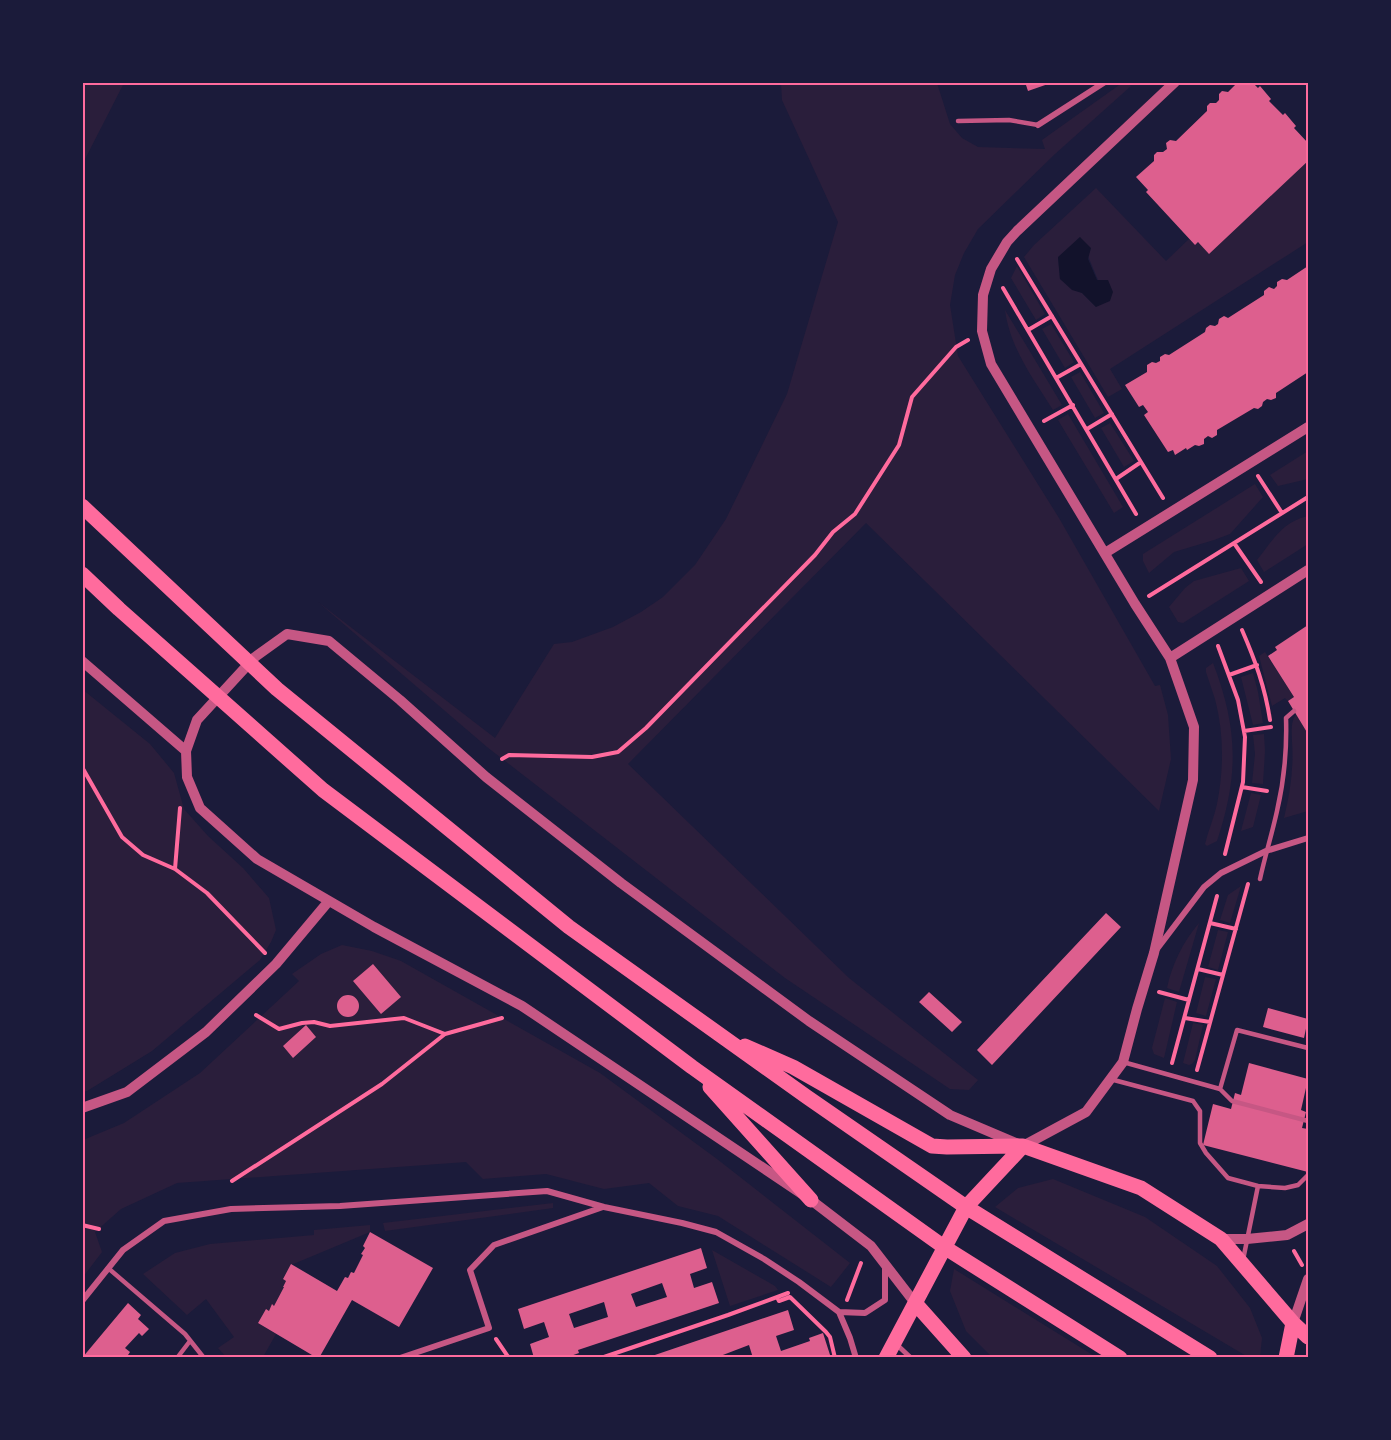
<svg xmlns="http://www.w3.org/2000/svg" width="1391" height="1440" font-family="Mulish,sans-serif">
	<rect width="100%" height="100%" fill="#1b1b3a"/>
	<path fill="#2a1e3b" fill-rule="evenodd" d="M83,82l41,1 -41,80 -1,-80z
		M781,83h156l13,41 12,14 16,9 67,2 -3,-9 80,-57h5l4,3 -76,68 -77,75 -14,24 -9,22 -5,30 8,51 101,162 96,168 5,-1 8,30 3,44 -12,52 -293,-288 -238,241 221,214 129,102 -9,10 -19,-1 -165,-111 -298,-231 -169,-145 177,136 59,-94 18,-2 41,-15 28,-15 22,-15 32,-32 31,-46 61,-125 51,-172 -56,-122z
		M1308,161v81l-198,127 12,20 -14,8 -84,-140 10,-12 62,-57 70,73 23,-22 6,6 3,-3 11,11zM1080,237l18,43 -2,27 -14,-14 -22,-14 -2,-21z
		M1017,266l28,48 -9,6 -25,-42z
		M1005,310l57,95 -9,5c-20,-32 -43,-62 -48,-100z
		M1051,324l23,38 -9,6 -23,-39z
		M1080,372l24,41 -9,5 -24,-41z
		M1068,414l55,93 -9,6 -56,-93z
		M1110,423l24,38 -10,6 -23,-39z
		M1308,451v28l-30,7 -8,-11z
		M1255,484l8,13 -33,37 -16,6 -40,12 -25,21 -6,-12v-7z
		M1308,516v28l-44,28 -7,-12c16,-20 25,-38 51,-44z
		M1241,568l8,13 -66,42 -5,-1 -9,-15 16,-19 9,-7z
		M1265,652l29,45 -6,4 -3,-3 -13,8 -13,-50z
		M1213,663c25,65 26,112 4,178l-10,5 -2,-2c3,-13 9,-26 12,-40 7,-35 7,-71 -2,-105 -3,-9 -6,-18 -9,-27v-4z
		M1253,673l5,19 5,31 -10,2 -12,-48z
		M82,689l68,55 24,29 10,36 24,27 35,32 26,30 7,32 -5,12 -11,18 -108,91 -65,40 -4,1z
		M1296,714l12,19v78l-24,7c6,-25 10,-50 8,-76 0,-10 -2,-19 4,-28z
		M1264,734l1,17 -2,33 -11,-1 3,-29 -2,-19z
		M1251,793l10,2 -8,32 -12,4z
		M1241,886l-11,37 -10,-3 8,-25z
		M1199,923l-20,69 -12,-4c5,-24 16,-46 32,-65z
		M1218,930l10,2 -10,38 -10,-3z
		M342,945l30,6 29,10 199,112 117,86 133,104 -19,24 -113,-71 -40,-10 -29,-23 -45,6 -58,-15 -63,5 -17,-17 -289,21 -56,26 -26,23 7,20 -19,25v-137l41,-17 76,-50 99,-92 -7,-7 29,-20z
		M1205,977l11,2 -10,37 -10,-3z
		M1165,998l12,4 -13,56 -10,-4 -2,-6z
		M1193,1023l10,2 -8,35 -3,4 -3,1 -6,-2z
		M1053,1179l92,38 72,49 33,42 12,30 -2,19h-12l-253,-150 23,-19z
		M553,1203v5l-168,23 -2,-8z
		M370,1225v7l-79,33 -8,13 3,3 -3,5 1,1 -10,19 -2,-1 -3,6 -3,-2 -8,14 18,11 -13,23h-37l-8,-9 16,-11 -28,-38 -19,16 -44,-41 32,-21 35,-9 104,-9v-5z
		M712,1250l63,36 3,4 -48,16z
		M954,1269l142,88h-104l-26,-26 -16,-40z"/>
	<path fill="#12122b" d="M1080,237l11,11 -3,11 9,21h11l5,12 -3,9 -14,6 -14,-14 -10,-3 -12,-11 -2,-22z"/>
	<path fill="#dd5f8e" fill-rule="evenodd" d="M1025,82h26v1l-23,8z
		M1238,82h14l6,6 2,-2 11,13 -2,2 14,14 2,-2 11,13 -2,2 14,15v18l-99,93 -11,-12 -3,3 -49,-53 2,-2 -12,-13 18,-16v-6l3,-3h6l4,-3 -1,-6 4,-3 6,1 31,-30v-5l3,-3h6l3,-3v-6l3,-3 6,1z
		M1308,266v106l-32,21v5l-5,2 -4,-1 -4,3 -1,4 -4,3 -4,-1 -37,22v5l-5,3 -4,-2 -4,3v5l-5,2 -4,-1 -8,5 -1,-2 -11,7 -2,-5 -5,2 -24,-37 4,-3 -5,-7 -4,2 -14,-22 22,-13v-7l5,-3 4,1 4,-2v-4l5,-3 4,1 36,-23 1,-4 4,-3 5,1 3,-2 1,-5 5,-3 4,2 36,-23v-4l5,-4 5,2 3,-3v-4l5,-3 5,1z
		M1308,625v109l-20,-33 6,-4 -26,-41 9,-6 -2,-3z
		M1106,913l15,14 -129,138 -15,-15z
		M373,964l28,33 -20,17 -28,-33z
		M929,992l33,30 -10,10 -33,-30z
		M337 1006a11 11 0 1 1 22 0a11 11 0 1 1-22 0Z
		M1268,1008l40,11 -4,19 -41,-11z
		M306,1025l10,12 -23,21 -10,-12z
		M1249,1063l59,16 -7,31 5,2 -4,16 6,1v43l-105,-27 10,-41 18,5 4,-16 6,2z
		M370,1232l63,36 -34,59 -47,-27 -33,58h-2l-59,-35 8,-14 3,2 3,-7 2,2 10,-19h-1l3,-6 -3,-2 8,-15 46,27 8,-14 3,1 3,-6 3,1 9,-18 -2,-1 4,-6 -2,-2z
		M701,1248l6,20 -17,6 4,14 18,-6 7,21 -141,47 1,3 -14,5h-31l-4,-14 19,-7 -5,-15 -20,7 -6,-20zM662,1283l5,14 -31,10 -5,-13zM604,1302l4,15 -34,11 -5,-14z
		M128,1303l13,12 -3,4 11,10 -7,7 -3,-3 -14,15 5,4 -4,6h-44z
		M788,1310l6,20 -18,6 5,15 29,-10 -1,-3 14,-5 8,25h-78l-4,-13 -34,13h-69z"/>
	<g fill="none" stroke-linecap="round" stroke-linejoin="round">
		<path stroke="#ff6b9d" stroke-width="4" d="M1017,259l146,239
			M1003,288l133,226
			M1028,330l24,-14
			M1056,378l25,-14
			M1044,421l29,-16
			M1087,429l25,-15
			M1258,476l24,37
			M1116,479l25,-17
			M1234,543l27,39
			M1149,596l159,-99
			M1242,630c13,30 23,57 28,90
			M1218,646l20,54 7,37 -2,45 -18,72
			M1229,675l28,-10
			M1244,731l27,-4
			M502,759l7,-4 83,2 26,-5 28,-24 169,-173 18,-23 22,-18 44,-69 13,-48 44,-50 12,-7
			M82,767l40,70 21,18 32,14 32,24 58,60
			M1242,787l25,4
			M175,869l5,-61
			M1210,923l26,6
			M1198,969l25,6
			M1159,992l30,8
			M256,1015l23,14 23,-6 12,-1 16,4 74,-8 41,16 57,-16
			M1185,1018l25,4
			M1172,1063l45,-167
			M1197,1070l51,-186
			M232,1181l150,-97 63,-50
			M82,1225l17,4
			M1294,1251l8,14
			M777,1297l2,4 11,-4 36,35 4,5 5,21
			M847,1300l14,-37
			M496,1339l13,19
			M601,1358l127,-43 60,-22"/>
		<path stroke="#c65784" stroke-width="4.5" d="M958,121l51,-1 29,5
			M1260,879c5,-23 12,-45 17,-68 7,-30 10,-63 9,-93l8,-7
			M1123,1062l97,27 12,12 76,20
			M1110,1079l83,22 7,10v32l6,10 22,25 30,8 27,2 13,-3 10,-10
			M1220,1089l17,-59 71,18
			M1243,1260l15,-74
			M108,1268l77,66 19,24
			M177,1358l13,-17"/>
		<path stroke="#c65784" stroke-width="5" d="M895,1343l16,15"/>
		<path stroke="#c65784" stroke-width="6" d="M1038,125l67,-43
			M1157,949l47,-62 17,-14 45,-22 42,-13
			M82,1301l41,-51 41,-29 67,-12 109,-3 207,-15 57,16 78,16 34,9 48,27 35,23 40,30 11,26 6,20
			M839,1312l26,1 20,-13v-34
			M400,1358l89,-30 -19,-58 24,-25 109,-38"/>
		<path stroke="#c65784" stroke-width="10" d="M1105,553l203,-126
			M1170,658l138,-88
			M82,661l104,90
			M82,1108l45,-16 79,-60 70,-68 52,-62
			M1221,1239h26l40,-4 21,-11
			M915,1303l-44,-57 -60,-46 -289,-194 -148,-79 -117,-68 -57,-51 -13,-31 -1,-26 11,-31 58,-63 32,-23 42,7 71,59 86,77 135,106 188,138 141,94 73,31 63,-34 37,-50 14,-53 17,-56 39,-173 1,-53 -24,-69 -35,-54 -144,-240 -9,-33 1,-36 8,-26 16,-27 10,-11 158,-149
			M1293,1323l15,-44"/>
		<path stroke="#ff6b9d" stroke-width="15" d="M82,506l195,183 292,238 238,170 159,110 244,151
			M82,574l37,35 204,181 369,277 252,180 176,111
			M745,1046l48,21 139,79 15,1 76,-1 118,42 80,51 72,84 15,14
			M710,1087l101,113
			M915,1303l49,55
			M886,1358l80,-151 57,-61
			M1286,1358l7,-35"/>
	</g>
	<rect width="1391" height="1440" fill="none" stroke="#1b1b3a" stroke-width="168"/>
	<rect x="84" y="84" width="1223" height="1272" fill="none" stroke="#ff6b9d" stroke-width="2"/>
</svg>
